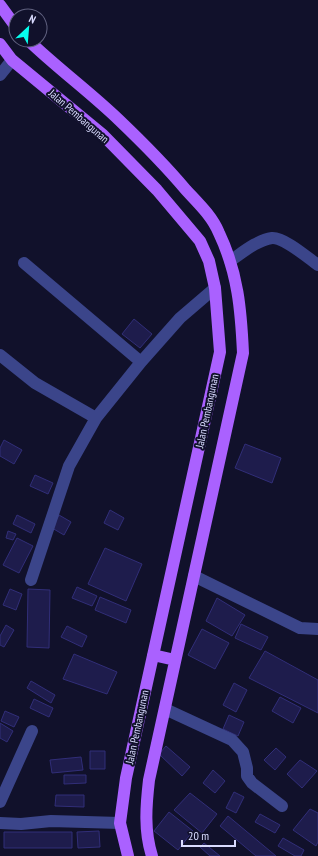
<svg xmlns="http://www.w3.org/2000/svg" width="318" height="856" font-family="'PT Sans Narrow',sans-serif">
	<rect width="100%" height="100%" fill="#11112b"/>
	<path fill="#1e1c4c" stroke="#312e78" d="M134,319l18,15 -12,14 -18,-14z
		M4,440l18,10 -8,14 -14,-8v-8z
		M245,444l36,14 -9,25 -37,-15z
		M35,475l18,8 -5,11 -18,-8z
		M110,510l14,8 -6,12 -14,-7z
		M17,515l18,9 -4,9 -18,-9z
		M59,515l12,7 -7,13 -12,-7z
		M8,531l8,3 -3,6 -7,-2z
		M17,538l16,8 -14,27 -16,-8z
		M105,548l37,16 -16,37 -38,-17z
		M77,587l20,9 -5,10 -20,-8z
		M10,589l12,5 -6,16 -13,-5z
		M28,589l22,1 -1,58 -22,-1z
		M100,597l31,13 -5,13 -31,-13z
		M217,598l28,17 -13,21 -26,-15z
		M241,624l27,13 -7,13 -26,-12z
		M6,625l8,5 -10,17 -4,-2v-9z
		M67,626l20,10 -5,11 -21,-10z
		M202,629l27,14 -14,26 -27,-14z
		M265,651l53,29v33l-69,-35z
		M74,654l43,18 -10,22 -44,-15z
		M31,681l24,14 -4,8 -24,-15z
		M234,683l13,7 -11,22 -13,-7z
		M280,697l21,11 -8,15 -21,-12z
		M34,699l19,9 -4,9 -19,-9z
		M5,711l14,6 -5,10 -13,-6z
		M229,715l15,7 -6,14 -15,-7z
		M0,723l13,8 -6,11 -7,-4z
		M166,746l24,21 -8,9 -23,-22z
		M276,748l10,9 -11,13 -11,-10z
		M90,751h15v18h-15z
		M81,757l2,13 -31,3 -2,-13z
		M300,760l17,11 -15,17 -15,-14z
		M213,770l12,11 -10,12 -12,-10z
		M64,775h22v8l-22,1z
		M234,792l10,5 -8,16 -10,-5z
		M190,793l27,21 -15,19 -28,-23z
		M56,795h28v12l-29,-1z
		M310,809l8,4v29l-2,4 -23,-16z
		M169,812l24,19 -15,19 -24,-19z
		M260,814l20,11 -5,8 -20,-11z
		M228,816l48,40h-20l-36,-30z
		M99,831l1,16 -22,1 -1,-16z
		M4,832h68v16h-68z
		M283,838l21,12 -3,6h-6l-17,-10z
		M204,843l16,13h-10l-10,-9z"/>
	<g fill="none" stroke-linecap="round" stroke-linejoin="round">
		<path stroke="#3b458a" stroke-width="12" d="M0,75l12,-15
			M230,261c12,-8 27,-21 42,-23 12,-1 36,20 46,27
			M24,263l117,99
			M0,355l35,28 61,35
			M194,576l106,52 18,1
			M31,580l38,-114 27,-48 45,-56 39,-44 35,-30
			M165,709l67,31 11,12 4,16v8l5,7 30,23
			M0,802l32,-71
			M0,823l21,1 30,-3 69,2"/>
		<path stroke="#aa61ff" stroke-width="12" d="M0,5l16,22
			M28,40c29,28 62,52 91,80 23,22 46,45 67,70 12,13 26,26 33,43 19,40 22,77 24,120l-94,427c-3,26 -5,51 3,76
			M0,44l12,16 91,75 54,55 43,51 9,20 6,27 5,64 -94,426 -6,45 8,33
			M153,655l22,5"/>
	</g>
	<g text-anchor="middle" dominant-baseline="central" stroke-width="4" stroke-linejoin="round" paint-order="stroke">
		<g font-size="11" fill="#dadcff" stroke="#11112b">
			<text transform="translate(79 116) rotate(41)">Jalan Pembangunan</text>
			<text transform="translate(207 411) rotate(-78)">Jalan Pembangunan</text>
			<text transform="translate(137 727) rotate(-78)">Jalan Pembangunan</text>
		</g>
	</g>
	<g transform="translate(28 28) rotate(26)"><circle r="19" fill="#11112b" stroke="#616280"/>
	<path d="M0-3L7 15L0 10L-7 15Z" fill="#06ffef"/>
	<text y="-6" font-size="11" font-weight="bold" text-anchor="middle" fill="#dadcff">N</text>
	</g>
	<path d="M182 840v6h53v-6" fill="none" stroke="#dadcff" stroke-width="2"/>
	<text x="188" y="840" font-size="12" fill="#dadcff" stroke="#11112b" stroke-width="3" paint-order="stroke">20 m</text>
</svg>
